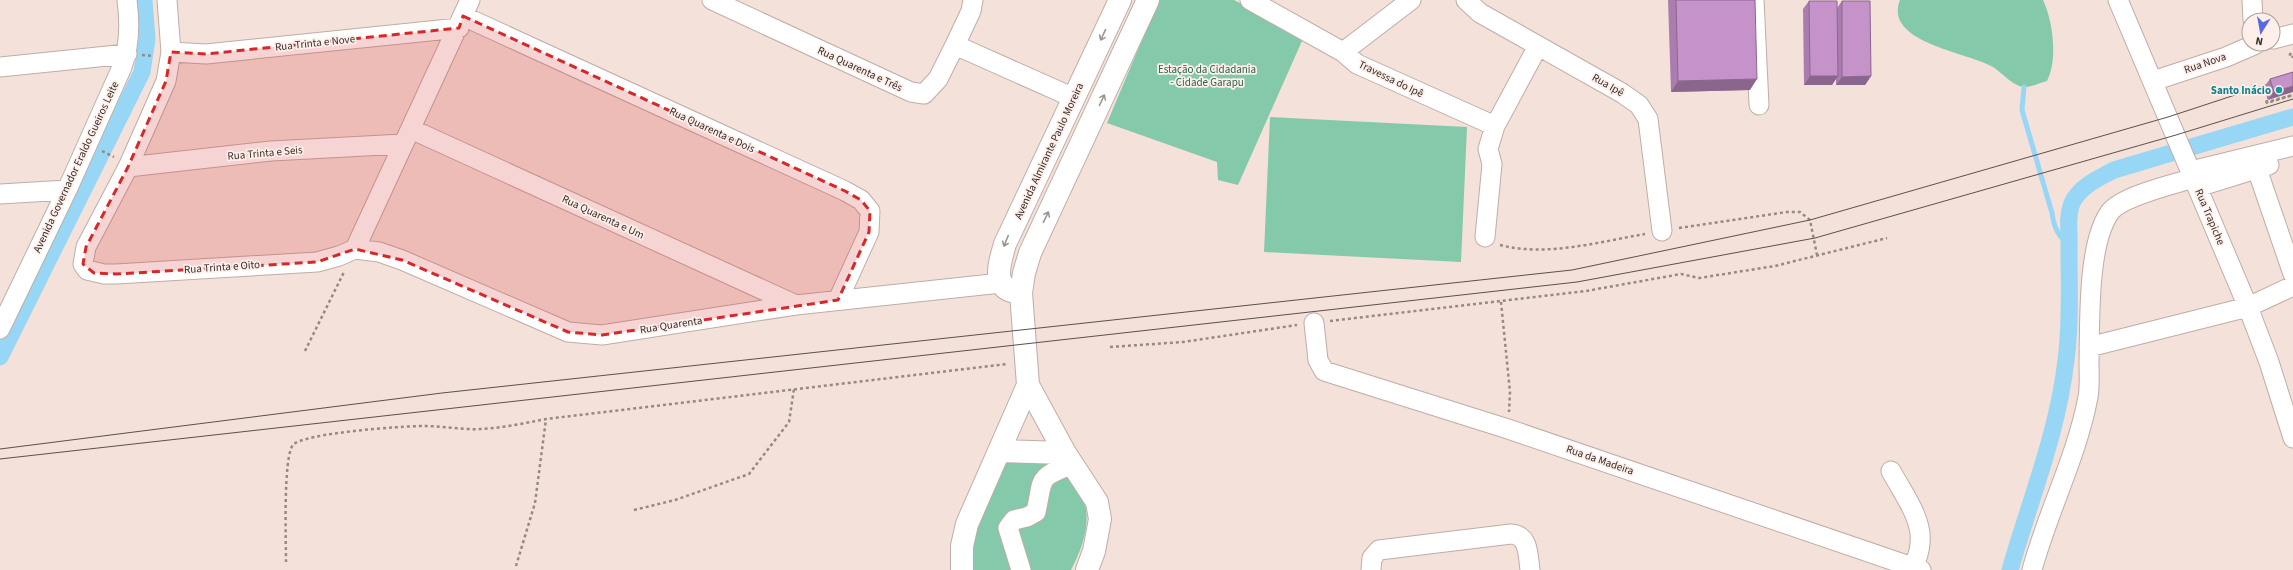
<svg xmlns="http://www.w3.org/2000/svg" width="2293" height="570" font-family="'Source Sans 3',sans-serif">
	<rect width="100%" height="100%" fill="#f4e1da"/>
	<path fill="#84c9aa" d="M1159,0h75l57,29 11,12 -64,144 -20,-5 -1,-18 -110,-39z
		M1900,0h143c10,21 15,60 4,81 -7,2 -16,6 -23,6 -12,-1 -23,-16 -33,-21 -25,-14 -108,-24 -91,-66z
		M1270,117l197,10 -6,135 -197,-10z
		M1035,455c9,5 25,9 32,17 30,31 21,65 4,98h-107l2,-32 40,-80z"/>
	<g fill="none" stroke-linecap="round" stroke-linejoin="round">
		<path stroke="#97d7f5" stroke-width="5" d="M2024,87l-2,23 30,103c2,15 6,22 17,33"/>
		<path stroke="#97d7f5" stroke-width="17" d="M0,357l142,-285 5,-33 -3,-39
			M2010,570c20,-70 48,-138 56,-210 5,-37 3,-75 3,-112 1,-15 -3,-30 3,-45 8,-17 27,-25 42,-33l179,-53"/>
		<defs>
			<path id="minor" d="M167,0l4,52 -5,29 -38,86 -42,80 -3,17 4,6 17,4h12l201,-12 22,-6 16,-7
				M712,0l199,92 13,2 14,-15 17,-34 119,53
				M1250,0l93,52 14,12 138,62
				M1466,0l14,13 142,80 17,12 9,14 14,112
				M1754,0l5,105
				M2118,0l130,307 21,55 24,76
				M2252,0l1,20
				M463,16l382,175 16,9 9,11 -1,21 -31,68
				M2273,39l20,-5
				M955,45l16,-34 2,-11
				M171,52l35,2 253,-26
				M1343,52l68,-52
				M0,67l127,-13
				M2153,81l73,-24 30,-13
				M411,129l385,176
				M128,167l143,-16 132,-7
				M2257,169l36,105
				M2191,171l102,-25
				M2198,187l71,-22
				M0,194l67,-4
				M1485,237l7,-73 -4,-15 7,-23 43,-80
				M355,249l24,3 23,8 166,72 34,3 194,-30 205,-22
				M355,249l115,-249
				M1314,323l4,37 6,11 184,58 413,141
				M0,329l67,-139 55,-123c8,-22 8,-44 5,-67
				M2089,347l159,-40 45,-21
				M1891,471c11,21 32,48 29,72 0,8 -4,17 -6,24
				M1021,570l-13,-42 6,-8 13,-3 9,-5c8,-36 0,-33 37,-48
				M1371,570l1,-12 7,-8 132,-16c18,1 17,21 19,36
				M2032,570c16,-59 45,-114 56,-173 2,-11 1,-23 1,-34 1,-40 -2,-119 21,-151 12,-16 64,-28 84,-34"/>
			<path id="major" d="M1021,293c-31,-3 -22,-28 -16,-49l115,-244
				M1028,385l37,68 32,49 3,17 -6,32 -7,19
				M999,451l66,2
				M962,570v-24l5,-22 61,-139 -7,-92 3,-20 6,-20 118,-253"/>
		</defs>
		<use href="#minor" stroke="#bfada6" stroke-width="21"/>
		<use href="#major" stroke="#bfada6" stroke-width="24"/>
		<path stroke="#968984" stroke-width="2.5" stroke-dasharray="3 3" stroke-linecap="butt" d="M2291,53l-2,3 4,1
			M142,55l11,1
			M2270,97l-4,2 1,4 26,-8
			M102,151l12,6
			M1679,228l108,-16h13l10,8 7,35
			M1500,245c47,12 98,-3 145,-11
			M1501,302l9,90 -1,20
			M1330,321l256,-30 95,-17 18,4 76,-12 112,-28
			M1110,347l73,-5 114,-17
			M305,351l39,-79
			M634,510l41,-10 74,-26 40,-52 5,-33
			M286,562c0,-20 -3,-105 7,-117 10,-12 110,-19 130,-19 19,0 39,4 58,3 22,-1 44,-6 65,-10l461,-55
			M516,566l19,-63 11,-84"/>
		<use href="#minor" stroke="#fff" stroke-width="19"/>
		<use href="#major" stroke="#fff" stroke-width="22"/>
		<path stroke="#5a514d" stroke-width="1" d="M0,449l442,-56 1130,-123 238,-50 358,-103 125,-41
			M0,459l1577,-177 238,-44 361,-103 117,-36"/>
		<path stroke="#968984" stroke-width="2.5" stroke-dasharray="3 3" stroke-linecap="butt" d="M2270,97l-4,2 1,3 26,-7"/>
	</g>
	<path fill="#a97eae" d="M1668,0h87l-5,90 -79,2z
		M1809,1l28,7 5,-7 29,75 -6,9h-29v-7l-4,7h-28l-1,-76z
		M2293,72l-25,28 -4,-13 6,-8z"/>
	<path fill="#8a668d" d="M1810,76h28l-6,9h-28z
		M1871,76l-6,9h-29l6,-8z
		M1757,79l-7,11 -79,2 7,-11z
		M2293,86v6l-25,8 6,-8z"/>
	<path fill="#c592ca" stroke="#8a668d" d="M1676,0h79l2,79 -79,2z
		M1809,1h28l1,75h-28z
		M1842,1h28l1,75 -29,1z
		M2293,72v14l-19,6 -4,-13z"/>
	<defs><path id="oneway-shaft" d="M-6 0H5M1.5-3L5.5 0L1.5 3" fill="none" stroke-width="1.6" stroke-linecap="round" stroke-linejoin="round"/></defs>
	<g stroke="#9a9694">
		<use href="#oneway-shaft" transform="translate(1103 35) rotate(115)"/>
		<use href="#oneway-shaft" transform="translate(1102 100) rotate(-65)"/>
		<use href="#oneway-shaft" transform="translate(1046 217) rotate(-64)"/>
		<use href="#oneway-shaft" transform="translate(1006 241) rotate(112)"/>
	</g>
	<path fill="#d62828" fill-opacity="0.2" stroke="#d62828" stroke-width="3" stroke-dasharray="8 5" stroke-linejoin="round" d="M463,16l382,175 16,9 9,11 -1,21 -31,68 -236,35 -34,-3 -166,-72 -47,-11 -38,13 -201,12 -22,-1 -11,-9 3,-17 42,-80 38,-86 5,-29 35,2 253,-26z"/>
	<circle fill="#0f9aa8" stroke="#ffefea" stroke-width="1.5" cx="2279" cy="90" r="4"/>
	<g text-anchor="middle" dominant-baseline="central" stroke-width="3.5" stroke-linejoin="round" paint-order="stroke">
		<g font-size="11" fill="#342d2a" stroke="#ffefea">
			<text transform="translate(315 43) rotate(-6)">Rua Trinta e Nove</text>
			<text transform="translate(2205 63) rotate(-19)">Rua Nova</text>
			<text transform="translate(860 69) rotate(25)">Rua Quarenta e Três</text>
			<text transform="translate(1391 79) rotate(26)">Travessa do Ipê</text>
			<text transform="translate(1608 85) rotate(30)">Rua Ipê</text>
			<text transform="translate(712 130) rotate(25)">Rua Quarenta e Dois</text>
			<text transform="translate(1049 151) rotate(-65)">Avenida Almirante Paulo Moreira</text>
			<text transform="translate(265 153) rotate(-5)">Rua Trinta e Seis</text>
			<text transform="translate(76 167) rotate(-65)">Avenida Governador Eraldo Gueiros Leite</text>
			<text transform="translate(603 217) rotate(25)">Rua Quarenta e Um</text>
			<text transform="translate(2210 217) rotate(67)">Rua Trapiche</text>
			<text transform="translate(222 267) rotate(-4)">Rua Trinta e Oito</text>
			<text transform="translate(671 325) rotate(-9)">Rua Quarenta</text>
			<text transform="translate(1600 460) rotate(19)">Rua da Madeira</text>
		</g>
		<g font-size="11" fill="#25644b" stroke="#ffefea">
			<text x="1207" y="69">Estação da Cidadania<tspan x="1207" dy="13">- Cidade Garapu</tspan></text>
		</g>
		<g font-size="11" font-weight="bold" fill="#0d838f" stroke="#ffefea" text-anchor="end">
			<text x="2271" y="90">Santo Inácio</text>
		</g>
	</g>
	<g transform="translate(2261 32) rotate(191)"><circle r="19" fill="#ffefea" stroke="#aea19d"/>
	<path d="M0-3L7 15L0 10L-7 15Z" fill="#596ae1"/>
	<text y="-6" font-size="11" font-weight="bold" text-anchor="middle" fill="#342d2a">N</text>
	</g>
</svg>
